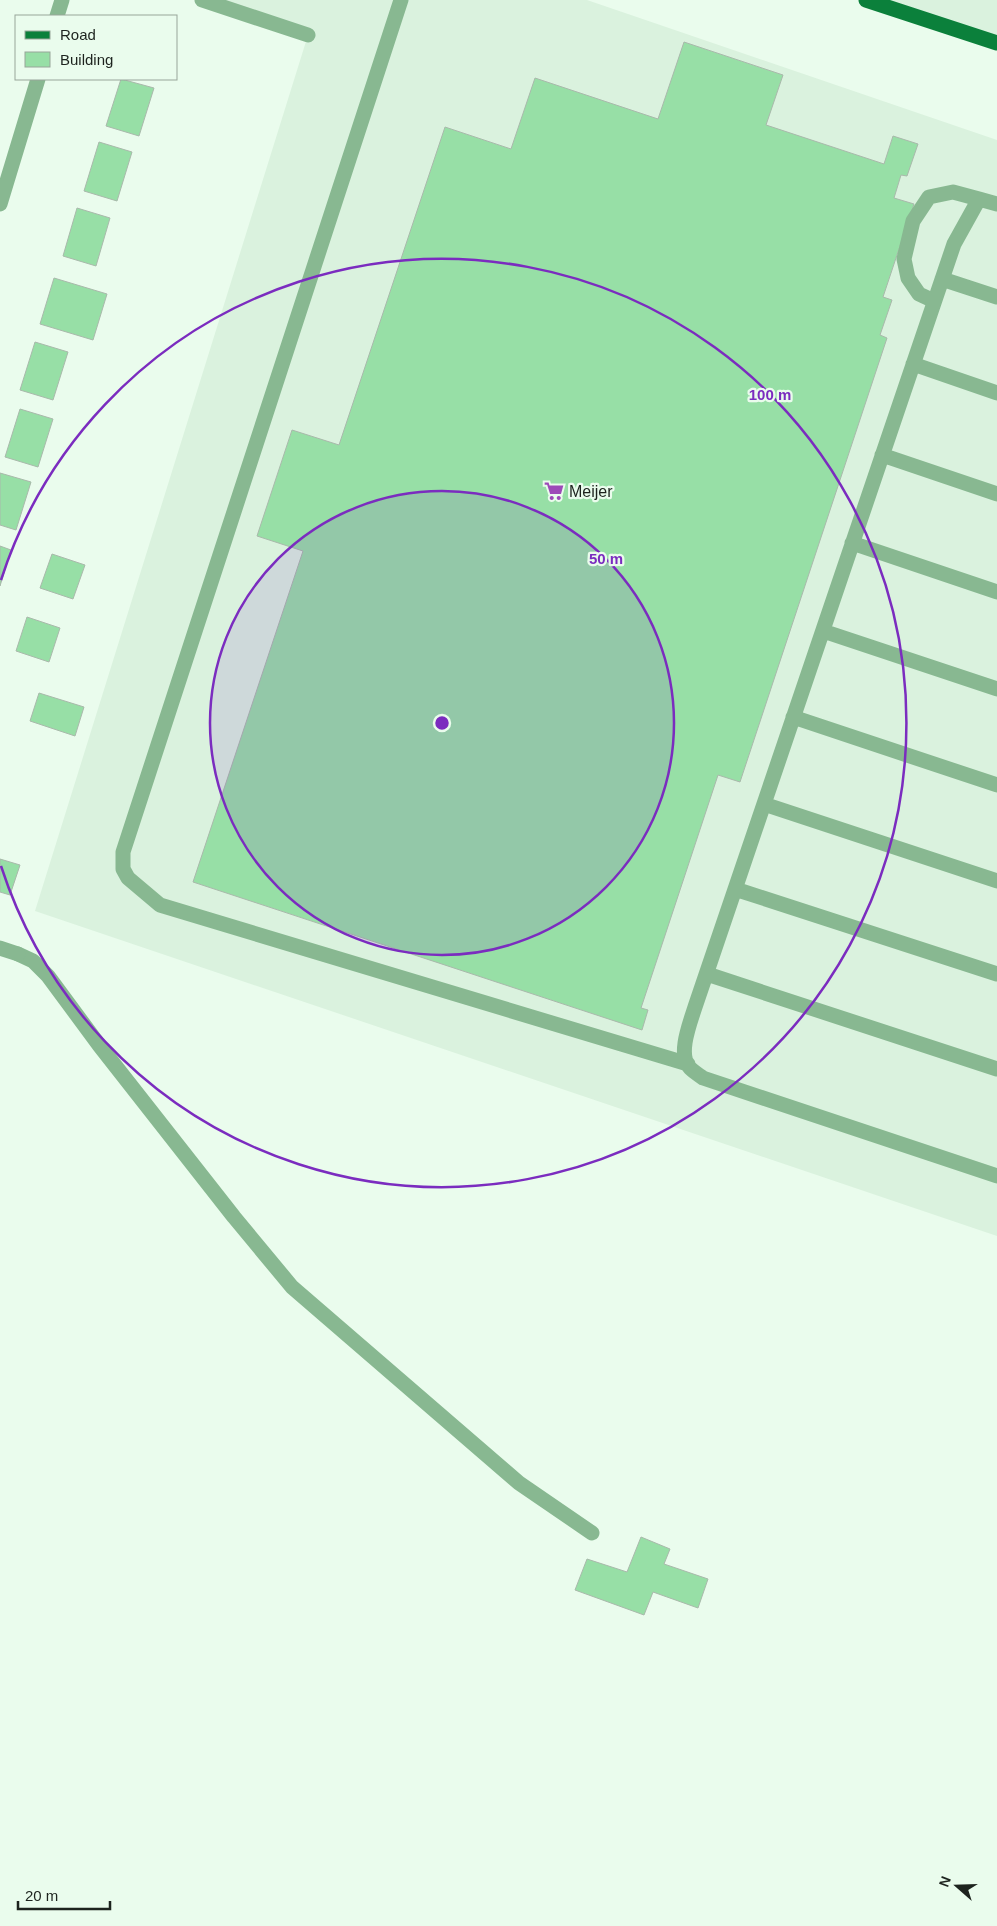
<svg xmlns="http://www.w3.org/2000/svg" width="997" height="1926" font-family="Helvetica,sans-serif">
	<rect width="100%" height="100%" fill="#eafced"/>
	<path fill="#daf2de" d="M202,0h385l410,140v1096l-962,-325 273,-876z
		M866,0h131v43z"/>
	<path fill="#97dfa6" stroke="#a9b9ab" d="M684,42l99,33 -17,50 118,39 9,-28 25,8 -11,32 -6,-1 -7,23 20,6 -31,93 9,3 -12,35 7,3 -147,444 -22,-7 -77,233 7,2 -6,20 -449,-148 110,-331 -46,-15 35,-106 47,15 106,-318 66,22 24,-71 123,41z
		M121,79l33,9 -15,48 -33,-10z
		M99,142l33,10 -15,49 -33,-10z
		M77,208l33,10 -14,48 -33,-10z
		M54,278l53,16 -14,46 -53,-16z
		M35,342l33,10 -15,48 -33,-10z
		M20,409l33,10 -15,48 -33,-10z
		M0,473l31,9 -15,48 -16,-5z
		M0,546l11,4 -11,36z
		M52,554l33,11 -12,34 -33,-11z
		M27,617l33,11 -11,34 -33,-11z
		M39,693l45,14 -9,29 -45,-15z
		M0,859l20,6 -10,30 -10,-3z
		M641,1537l29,12 -6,15 44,15 -10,29 -45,-16 -9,23 -69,-25 12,-31 40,13z"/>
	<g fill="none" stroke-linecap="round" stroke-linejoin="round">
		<path stroke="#88b891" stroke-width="15" d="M202,0l106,35
			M401,0l-278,852v17l5,9 32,27 528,159
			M997,204l-18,-5 -25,45 -259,763c-5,16 -18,48 -5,61 4,4 9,7 13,10l294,98
			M942,279l55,18
			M934,301l-15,-7 -11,-16 -4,-19 9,-38 16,-24 24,-5 26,7
			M913,364l84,29
			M882,455l115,39
			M852,543l145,49
			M823,631l174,58
			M793,717l204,68
			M764,804l233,77
			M735,889l262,85
			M18,954l15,7 15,15 51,69 135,172 58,70 227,196 73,50
			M707,974l290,95"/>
		<path stroke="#88b891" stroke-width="15" d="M57,16l5,-16
			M0,204l38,-125
			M0,948l18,6"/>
		<path stroke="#0b803b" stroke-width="15" d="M866,0l131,43"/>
	</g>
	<circle cx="442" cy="723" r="232" fill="#7b2cbf" fill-opacity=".12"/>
	<g fill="none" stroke="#7b2cbf" stroke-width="2.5">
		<circle cx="442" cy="723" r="232"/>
		<path d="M1 580A464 464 0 1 1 1 866"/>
	</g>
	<defs>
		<symbol id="supermarket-bare" viewBox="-9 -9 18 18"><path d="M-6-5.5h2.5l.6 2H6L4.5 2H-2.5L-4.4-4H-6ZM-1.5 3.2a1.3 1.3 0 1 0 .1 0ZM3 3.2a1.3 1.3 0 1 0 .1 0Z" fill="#9d4ab8" stroke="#eafced" stroke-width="2.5" paint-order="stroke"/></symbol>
	</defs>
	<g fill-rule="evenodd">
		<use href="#supermarket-bare" x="540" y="477" width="28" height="28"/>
	</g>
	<g text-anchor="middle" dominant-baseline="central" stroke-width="4.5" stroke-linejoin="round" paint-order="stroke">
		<g font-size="16" fill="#1d231e" stroke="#eafced" text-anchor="start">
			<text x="569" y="491">Meijer</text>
		</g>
	</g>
	<circle cx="442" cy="723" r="8" fill="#7b2cbf" stroke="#eafced" stroke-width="2.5"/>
	<g font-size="15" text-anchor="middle" font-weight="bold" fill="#7b2cbf" stroke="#eafced" stroke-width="4.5" stroke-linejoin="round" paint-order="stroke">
		<text x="770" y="400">100 m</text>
		<text x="606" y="564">50 m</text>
	</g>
	<rect x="15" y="15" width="162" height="65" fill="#eafced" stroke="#98a59a"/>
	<rect x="25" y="31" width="25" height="8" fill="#0b803b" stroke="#98a59a"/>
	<text x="60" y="40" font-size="15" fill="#1d231e">Road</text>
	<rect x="25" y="52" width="25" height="15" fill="#97dfa6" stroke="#98a59a"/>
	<text x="60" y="65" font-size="15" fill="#1d231e">Building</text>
	<g transform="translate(957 1886) rotate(290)" stroke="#eafced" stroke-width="4" paint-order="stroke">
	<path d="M0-4L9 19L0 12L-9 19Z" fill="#1d231e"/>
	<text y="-8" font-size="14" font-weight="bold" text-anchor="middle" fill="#1d231e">N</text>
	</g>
	<path d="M18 1901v8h92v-8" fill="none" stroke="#1d231e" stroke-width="2.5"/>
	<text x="25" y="1901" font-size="15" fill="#1d231e" stroke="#eafced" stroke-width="4" paint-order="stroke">20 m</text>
</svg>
